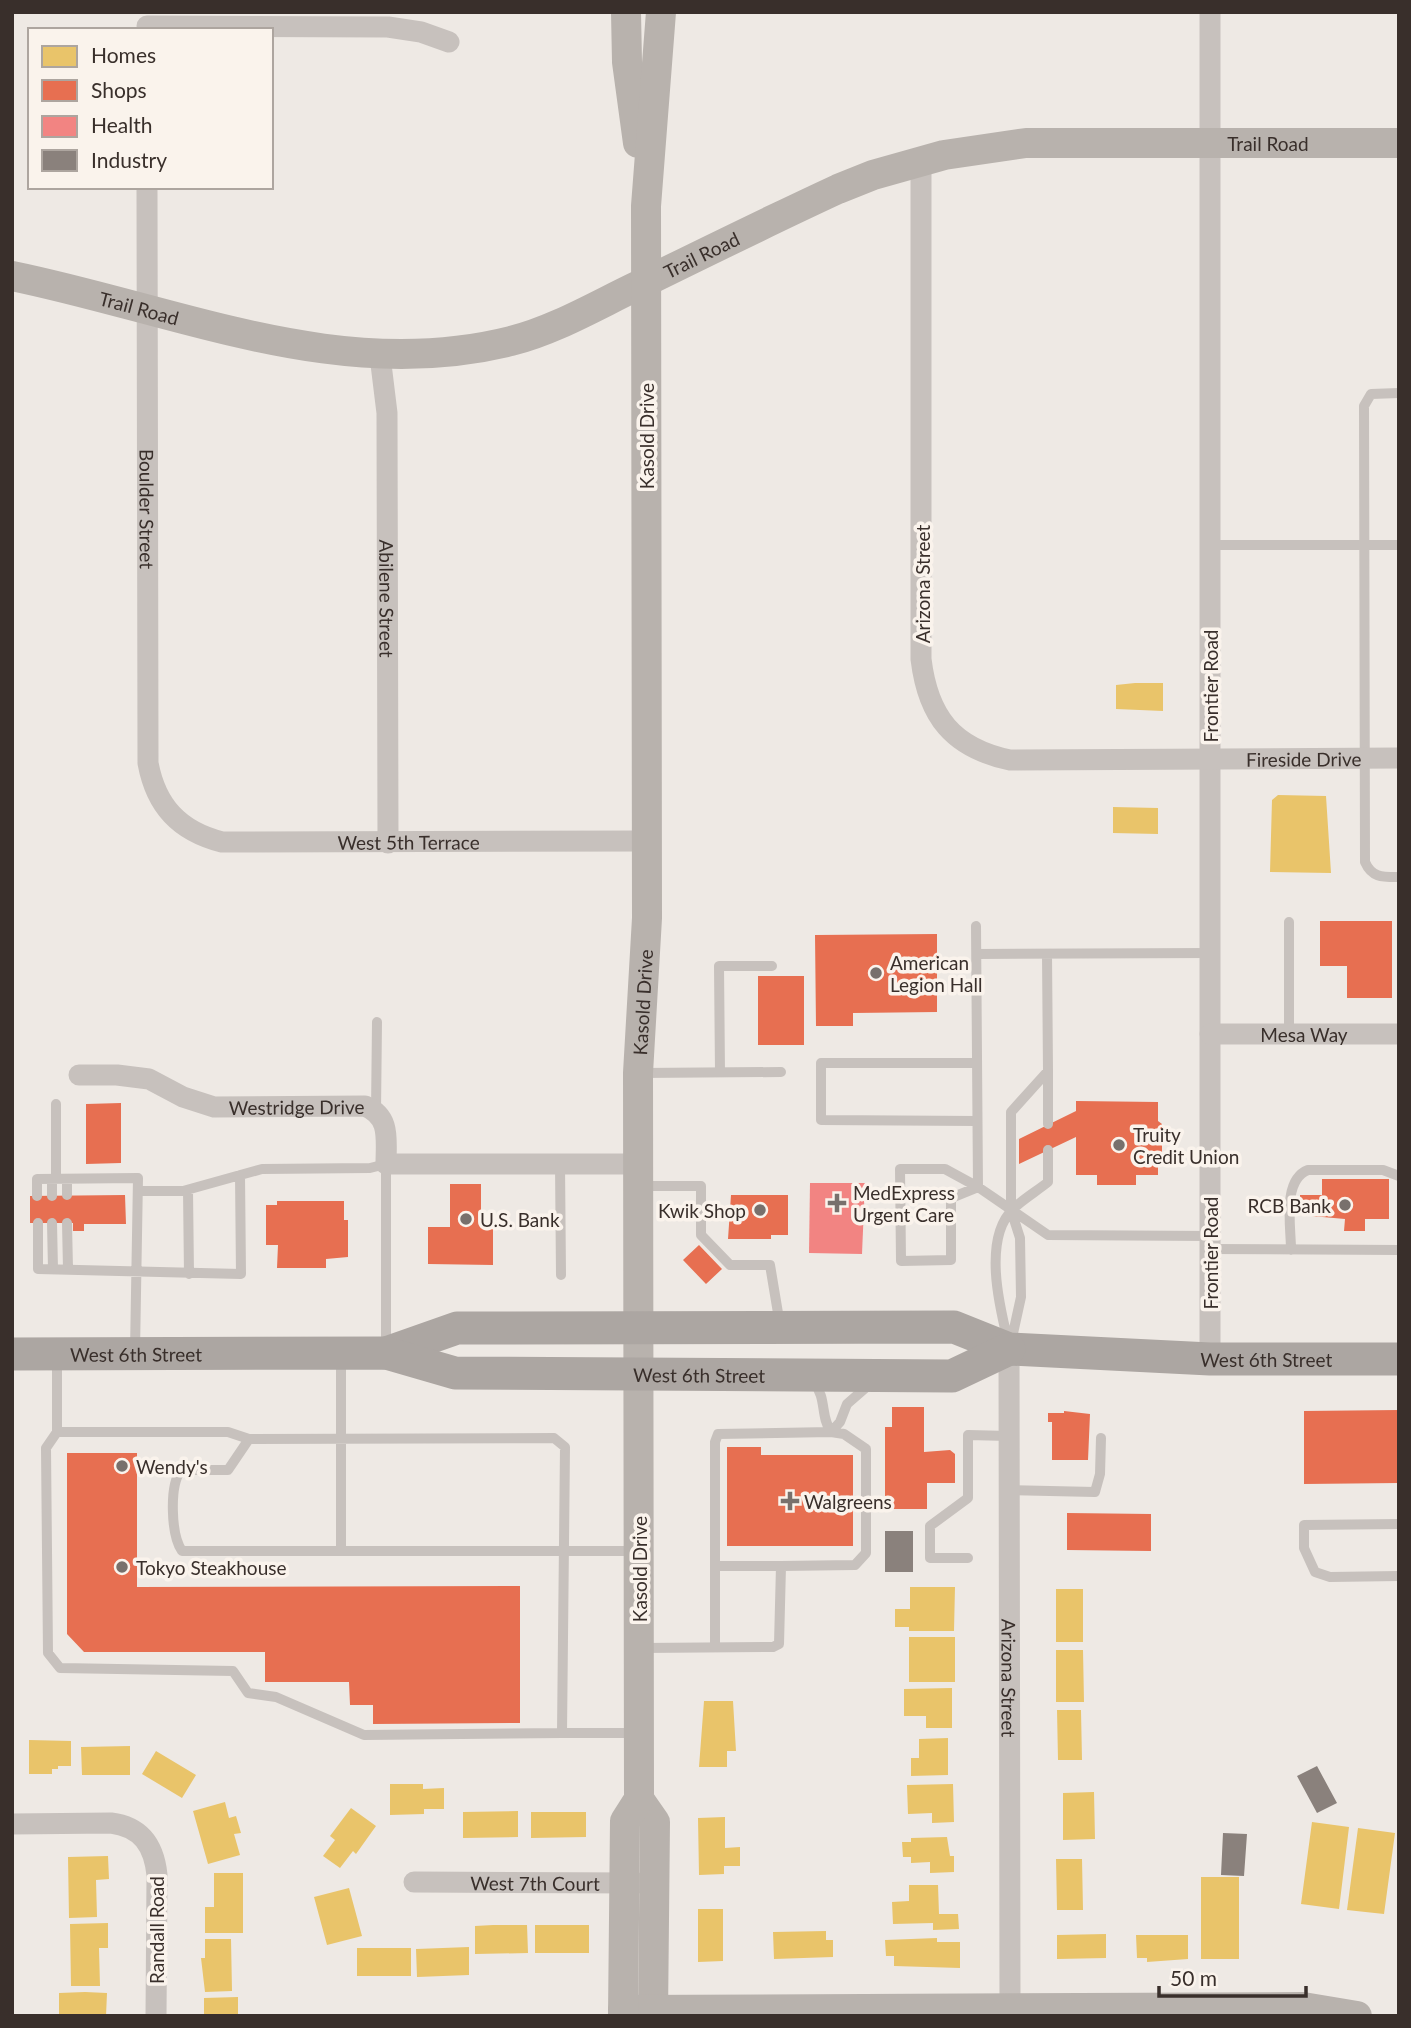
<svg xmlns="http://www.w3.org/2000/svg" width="1411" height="2028" font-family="Lato,sans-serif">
	<rect width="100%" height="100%" fill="#eee9e4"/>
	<path fill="#e9c46a" d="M1135,683h28v28l-47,-2v-24z
		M1278,795l48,1 5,77 -61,-1 2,-72z
		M1113,807l45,1v26l-45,-1z
		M910,1587h45l-1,44h-45v-4h-14v-18h15z
		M1056,1589h27v53h-27z
		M909,1637h46v45h-46z
		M1056,1650h27l1,52h-28z
		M952,1688v40h-26v-12h-22v-27z
		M704,1701h29l3,50h-9v16h-28z
		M1057,1710h24l1,50h-24z
		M948,1738v37l-37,1v-18h8v-19z
		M29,1740l42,1v25h-13v3h-6v5h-23z
		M130,1746v29h-48l-1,-28z
		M156,1751l40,24 -14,23 -40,-24z
		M390,1784h33v5l21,-1v21h-20v5l-34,1z
		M953,1784l1,38 -22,1v-10l-24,1 -1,-29z
		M1094,1792l1,47 -32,1v-47z
		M225,1802l4,16 7,-2 5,17 -7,1 6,21 -32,9 -15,-53z
		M351,1808l25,18 -20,28 -3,-3 -13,17 -17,-12 12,-16 -5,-4z
		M518,1811v26l-55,1v-26z
		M531,1812h55v25l-55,1z
		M725,1817v31l15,-1v19h-16v8l-25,1 -1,-57z
		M1312,1822l37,5 -10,82 -38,-5z
		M1358,1828l37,5 -11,81 -37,-4z
		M947,1837l3,19h4v16l-24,1v-11l-19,1v-6h-8l-1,-15h9v-4z
		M108,1856l1,23 -13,1 1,37 -28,1 -1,-61z
		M1056,1859h26l1,51h-26z
		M214,1873h29v60h-38v-26h9z
		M1201,1877h38v82h-38z
		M909,1885h29l1,29h19l1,15 -26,1v-7l-40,1 -1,-22 17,-1z
		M349,1888l13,48 -35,9 -13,-48z
		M698,1909h25v52l-25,1z
		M108,1923v25h-9l1,38h-29l-1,-62z
		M493,1925h34l1,28 -53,1v-28z
		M535,1925h54v28h-54z
		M826,1931v9h7v17l-59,2 -1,-27z
		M1106,1934v24l-49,1v-24z
		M1136,1935h52v24l-41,3v-4h-10z
		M937,1938v4h23v26l-66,-2v-10h-8l-1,-16z
		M205,1939h26l1,52 -27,1 -4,-34h4z
		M469,1947v28l-52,2 -1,-28z
		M357,1948h54v28h-54z
		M85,1992l22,1 -1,23h-47v-23z
		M238,1997v19h-34v-18z"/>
	<path fill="#e76f51" d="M1320,921h72v77h-45v-32h-27z
		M937,934v78l-84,1v13h-37l-1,-91z
		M758,976h46v69h-46z
		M1076,1101l82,1v19l4,3v40l-4,1v10h-22v10h-39v-10h-21v-38l-57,27v-25l57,-28z
		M121,1103v60l-35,1v-60z
		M1322,1179h67v40h-24v12h-21l1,-12 -45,-4v-20h22z
		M450,1184h31v42h12v39l-65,-1v-37h22z
		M125,1195l1,29h-42v7h-11v-8h-43v-27z
		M731,1195h57v40h-17v4h-43z
		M277,1201h67v19h4v37l-22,2v9h-49l1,-23h-12v-40h11z
		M699,1245l23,24 -16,15 -23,-24z
		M892,1407h32v45l26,-2 5,4v29h-28v26h-42v-82h7z
		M1399,1410v73l-95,1v-73z
		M1064,1411l26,3 -2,46h-36v-38h-4v-9h16z
		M727,1447h34v8h92v91h-126z
		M67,1453h70v134l383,-1v137l-147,1v-19h-23l-1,-23h-84v-30h-181l-17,-18z
		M1067,1513l84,1v37l-84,-1z"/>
	<path fill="#f28482" d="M810,1183h55l-3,71 -53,-1z"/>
	<path fill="#8a817c" d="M885,1531h28v41h-28z
		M1317,1766l20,37 -20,10 -20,-37z
		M1223,1833l24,1 -3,42 -23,-1z"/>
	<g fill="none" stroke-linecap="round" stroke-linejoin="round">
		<path stroke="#c7c1bd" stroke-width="10" d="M1399,393l-28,1 -7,12 1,456c7,16 18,15 34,15
			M1210,545h189
			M1289,922v112
			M976,926l2,261 -27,11v62l-50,1 -1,-92h45l33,18 70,48 162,1
			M977,954l233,-1
			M977,1063h-156v57l156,1
			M1048,1071v53
			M720,1072l-1,-106h53
			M641,1073l140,-1
			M56,1104v75
			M376,1111l1,-89
			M560,1164l1,111
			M52,1179v17
			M67,1179v16
			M639,1186h62v49l29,30h40l10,60
			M188,1190l1,84
			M138,1191h45l79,-22 108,-1 16,-4v186
			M37,1196v-17l101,-1 -3,173
			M38,1223v46l203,5 -1,-99
			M52,1223l1,46
			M67,1223l1,46
			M1210,1249l189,1
			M1291,1250c0,-24 -9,-70 17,-80h75l16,6
			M1008,1341c-9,-36 -25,-103 5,-132 10,-10 24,-18 35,-27v-32
			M1010,1347l11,-50 -1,-59 -9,-28v-98l37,-41 -1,-117
			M341,1358v193
			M57,1359v73h171l21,7
			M814,1383c13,15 6,33 17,49
			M57,1432l-11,16 2,205 12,15 173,3 15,22 28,4 88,38 198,-2 3,-286 -11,-9 -305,1 -21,31h-47c-12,16 -10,65 1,81 152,0 303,1 454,0
			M831,1432l9,-10 7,-18 23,-20
			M1009,1490l86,2 5,-18 1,-36
			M1399,1524l-95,1v23l11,24 15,5 69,-1
			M968,1558h-38v-32l38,-28v-63l41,1
			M715,1647v-205l3,-8 113,-2 13,2 22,15v104l-11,12 -74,1
			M642,1648l131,-1 6,-3 2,-78h-66
			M562,1733h74"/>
		<g stroke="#c7c1bd" stroke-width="21">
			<path d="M1210,12v1347"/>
			<path d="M147,26l241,1 33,5 28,10"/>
			<path id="s1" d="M921,161v498c7,58 32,89 89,101l389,-2"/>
			<path id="s2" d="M147,187l1,576c8,43 31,68 74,79l425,-1"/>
			<path id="s3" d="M380,356l7,57 1,430"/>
			<path id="s4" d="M1210,1034h189"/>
			<path id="s5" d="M79,1075h38l32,4 34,18 31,10 151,-1c26,11 21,33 21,58h253"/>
			<path id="s6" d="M1009,1349l1,659"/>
			<path d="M12,1824l99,-1c31,4 43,23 46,52l-1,141"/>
			<path id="s7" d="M414,1882l224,1"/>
		</g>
		<g stroke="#b8b2ad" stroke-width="30">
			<path d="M626,12l1,50 11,81"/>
			<path id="s8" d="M12,276c166,34 328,108 499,65 44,-11 86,-36 126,-55 67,-33 134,-66 201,-97l35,-14 71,-20 82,-12h373"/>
			<path d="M639,1799l16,23 -2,194"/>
			<path d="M623,2010l680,-3 54,9"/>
			<path id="s9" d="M623,2016l2,-195 14,-22 -1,-726 9,-155 -1,-712 15,-194"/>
		</g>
		<g stroke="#aca6a2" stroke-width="33">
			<path id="s10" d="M386,1353l71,-25 497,-1 55,22 201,10h189"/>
			<path id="s11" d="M12,1354l374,-1 69,20 497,3 57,-27"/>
		</g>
	</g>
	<g fill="#78706c" stroke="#faf3ec" stroke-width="2.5">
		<circle cx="876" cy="973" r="7"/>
		<circle cx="1119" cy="1145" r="7"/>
		<path d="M833.5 1192.5h7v7h7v7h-7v7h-7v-7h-7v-7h7z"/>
		<circle cx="1345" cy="1205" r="7"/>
		<circle cx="760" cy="1210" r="7"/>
		<circle cx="466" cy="1219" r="7"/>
		<circle cx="122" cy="1466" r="7"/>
		<path d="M786.5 1490.5h7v7h7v7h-7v7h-7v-7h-7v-7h7z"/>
		<circle cx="122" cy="1567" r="7"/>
	</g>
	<g text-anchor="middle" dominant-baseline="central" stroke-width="7" stroke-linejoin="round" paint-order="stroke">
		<g font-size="19" fill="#392f2b" stroke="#faf3ec">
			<text stroke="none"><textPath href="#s8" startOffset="1306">Trail Road</textPath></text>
			<text stroke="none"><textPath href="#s8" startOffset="718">Trail Road</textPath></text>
			<text stroke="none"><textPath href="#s8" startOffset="131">Trail Road</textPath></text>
			<text transform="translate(646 436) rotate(-90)">Kasold Drive</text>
			<text stroke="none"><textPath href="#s2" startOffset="322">Boulder Street</textPath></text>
			<text transform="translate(922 584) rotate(-90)">Arizona Street</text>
			<text stroke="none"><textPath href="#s3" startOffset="243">Abilene Street</textPath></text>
			<text transform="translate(1210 686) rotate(-90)">Frontier Road</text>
			<text stroke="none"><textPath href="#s1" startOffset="938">Fireside Drive</textPath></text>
			<text stroke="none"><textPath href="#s2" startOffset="878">West 5th Terrace</textPath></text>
			<text stroke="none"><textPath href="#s9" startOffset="1018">Kasold Drive</textPath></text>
			<text stroke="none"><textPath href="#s4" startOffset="94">Mesa Way</textPath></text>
			<text stroke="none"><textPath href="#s5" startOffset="224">Westridge Drive</textPath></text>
			<text transform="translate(1210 1253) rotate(-90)">Frontier Road</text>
			<text stroke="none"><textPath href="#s11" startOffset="124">West 6th Street</textPath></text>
			<text stroke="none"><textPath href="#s10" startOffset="889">West 6th Street</textPath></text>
			<text stroke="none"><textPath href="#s11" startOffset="690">West 6th Street</textPath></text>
			<text transform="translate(639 1569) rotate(-90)">Kasold Drive</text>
			<text stroke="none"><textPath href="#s6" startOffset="329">Arizona Street</textPath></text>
			<text stroke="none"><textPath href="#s7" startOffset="121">West 7th Court</textPath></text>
			<text transform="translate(156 1930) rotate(-90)">Randall Road</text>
		</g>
		<g font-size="19" fill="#392f2b" stroke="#faf3ec" text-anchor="start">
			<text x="890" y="962">American<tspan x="890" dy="22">Legion Hall</tspan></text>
			<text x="1133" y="1134">Truity<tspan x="1133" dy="22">Credit Union</tspan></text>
			<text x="853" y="1192">MedExpress<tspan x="853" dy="22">Urgent Care</tspan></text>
			<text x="1331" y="1205" text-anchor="end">RCB Bank</text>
			<text x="746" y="1210" text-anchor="end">Kwik Shop</text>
			<text x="480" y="1219">U.S. Bank</text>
			<text x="136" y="1466">Wendy's</text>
			<text x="804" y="1501">Walgreens</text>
			<text x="136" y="1567">Tokyo Steakhouse</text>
		</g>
	</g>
	<rect width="1411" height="2028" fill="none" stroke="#392f2b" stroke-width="28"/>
	<rect x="28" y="28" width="245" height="161" fill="#faf3ec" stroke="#ada59f" stroke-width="2"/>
	<rect x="42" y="46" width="35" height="21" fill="#e9c46a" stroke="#ada59f" stroke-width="2"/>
	<text x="91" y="63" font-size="21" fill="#392f2b">Homes</text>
	<rect x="42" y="80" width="35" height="21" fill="#e76f51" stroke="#ada59f" stroke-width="2"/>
	<text x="91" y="98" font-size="21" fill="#392f2b">Shops</text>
	<rect x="42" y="116" width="35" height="21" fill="#f28482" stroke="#ada59f" stroke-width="2"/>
	<text x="91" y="133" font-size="21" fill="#392f2b">Health</text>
	<rect x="42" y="150" width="35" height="21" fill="#8a817c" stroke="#ada59f" stroke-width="2"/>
	<text x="91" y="168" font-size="21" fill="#392f2b">Industry</text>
	<path d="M1159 1986v10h147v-10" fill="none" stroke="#392f2b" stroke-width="3.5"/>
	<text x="1170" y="1986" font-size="21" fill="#392f2b" stroke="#faf3ec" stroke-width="5" paint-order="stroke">50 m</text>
</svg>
